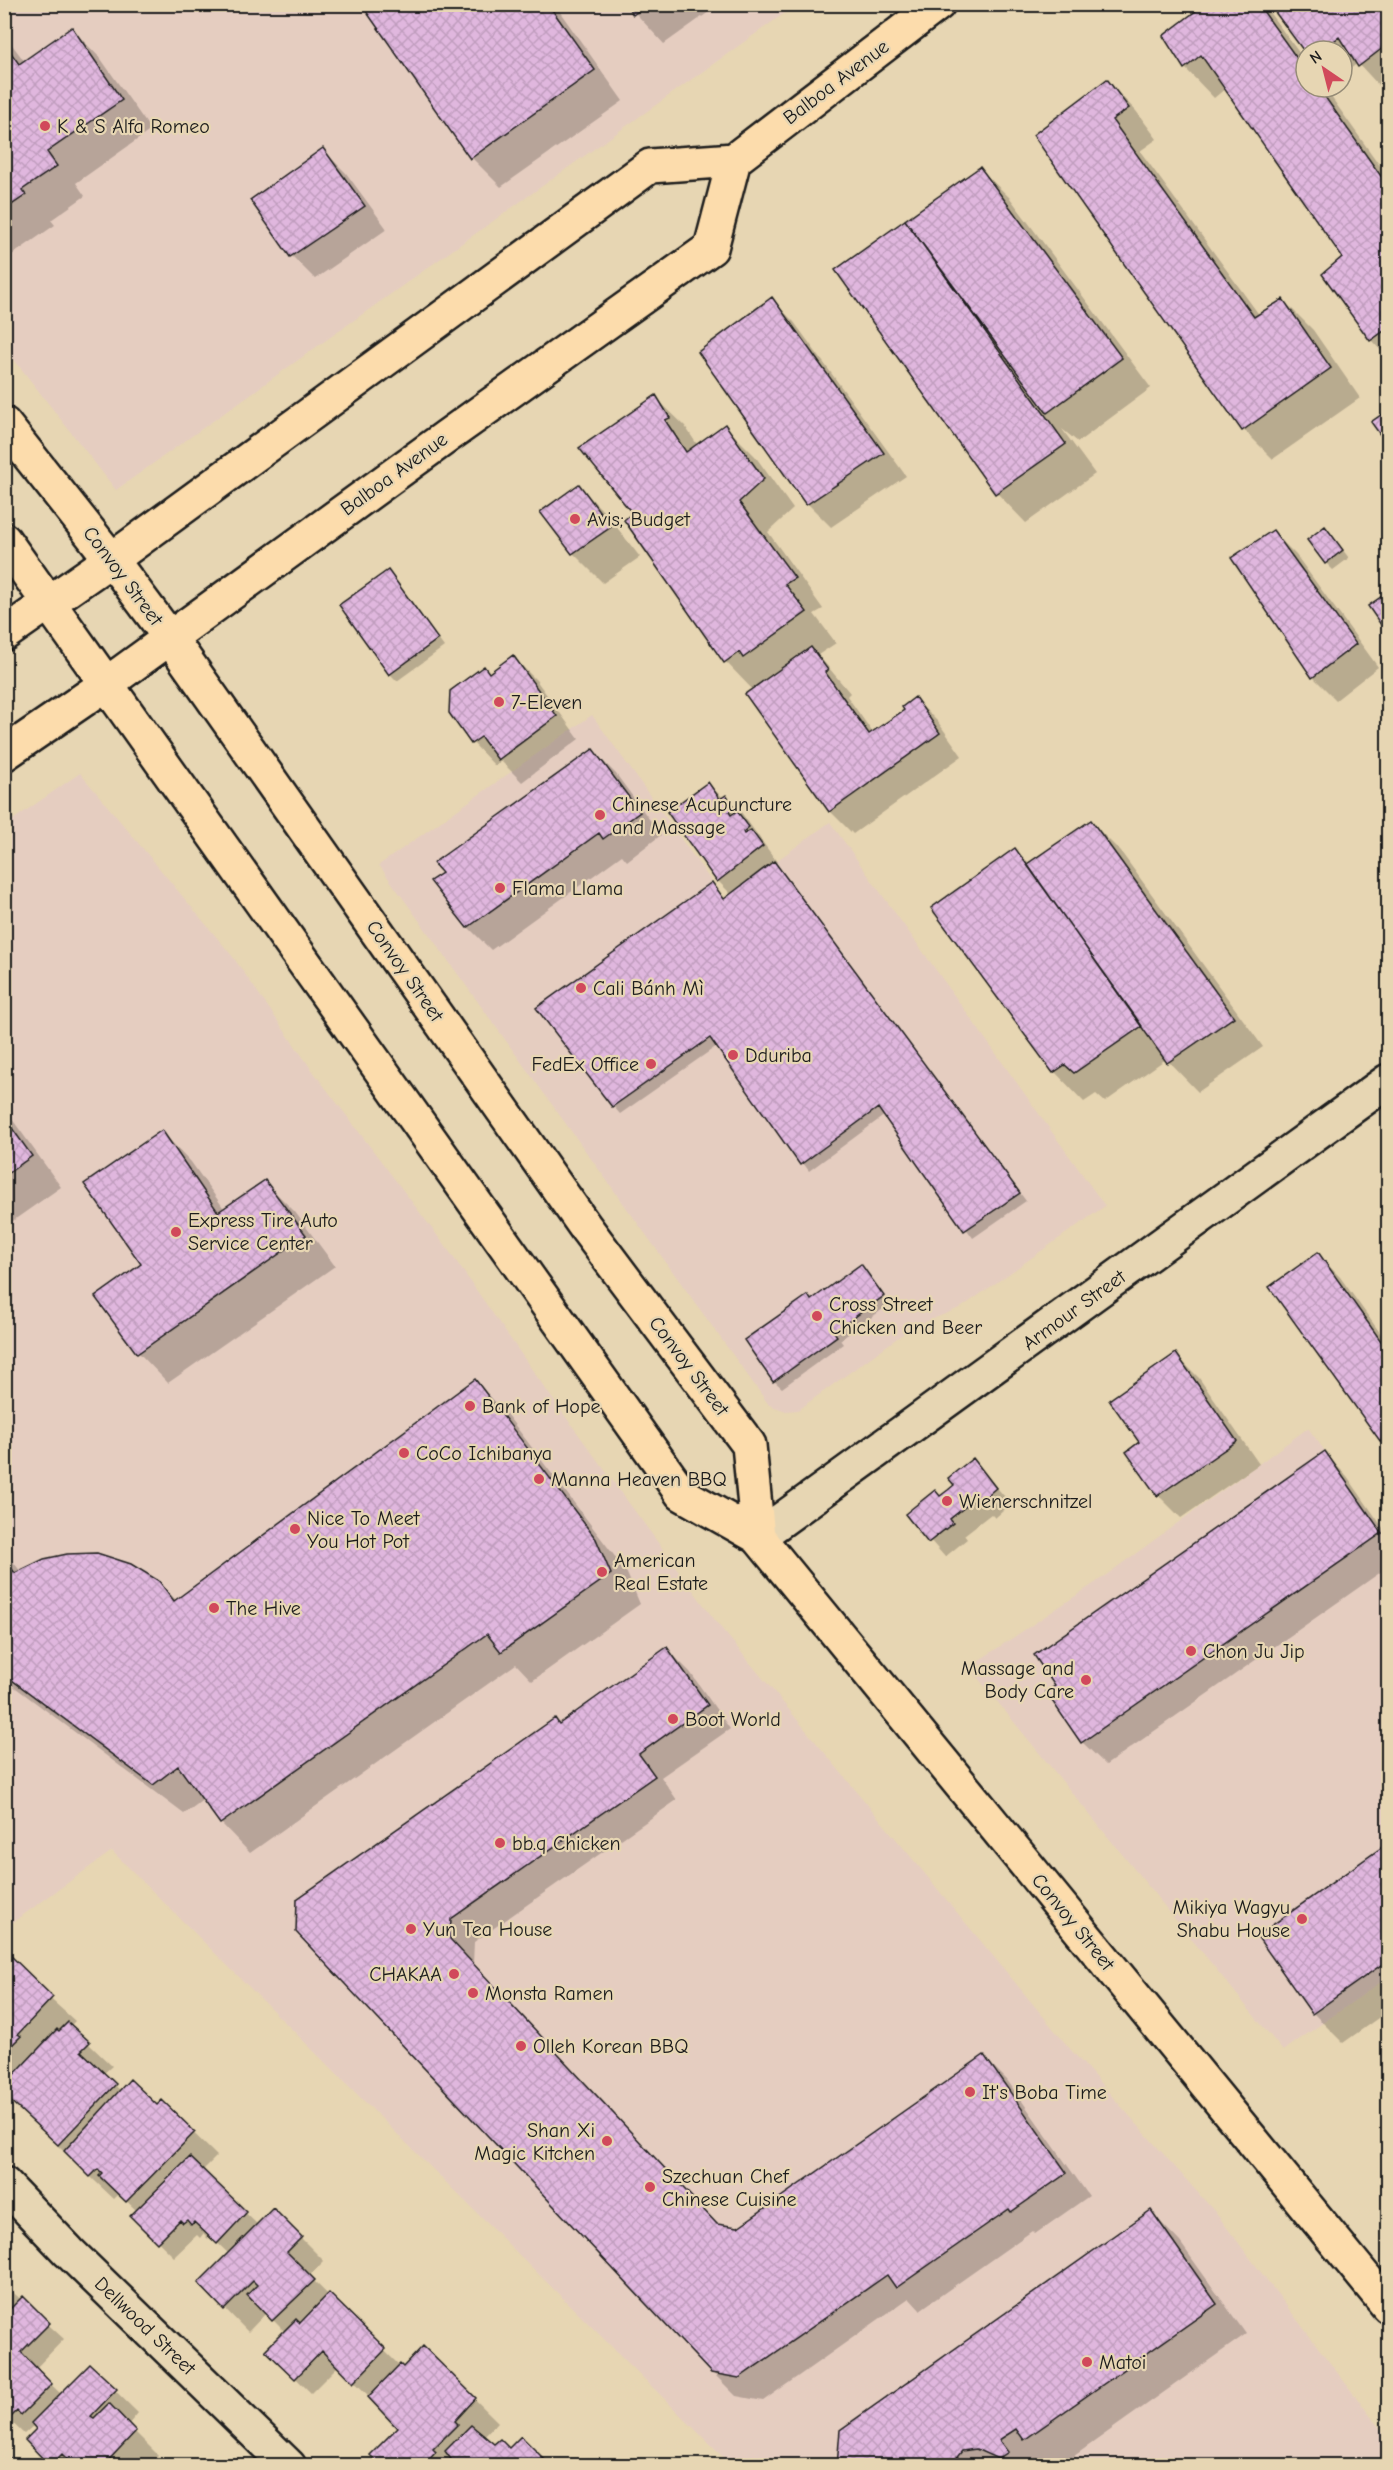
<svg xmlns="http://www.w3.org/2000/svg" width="1393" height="2470" font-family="'Comic Neue',sans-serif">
	<defs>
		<pattern id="building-cross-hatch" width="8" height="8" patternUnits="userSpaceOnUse" patternTransform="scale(1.5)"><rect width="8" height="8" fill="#e0b7de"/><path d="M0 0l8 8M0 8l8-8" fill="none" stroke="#c09dbe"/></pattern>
	</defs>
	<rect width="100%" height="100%" fill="#e7d6b3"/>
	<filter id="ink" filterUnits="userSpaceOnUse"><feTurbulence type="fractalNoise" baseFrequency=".0167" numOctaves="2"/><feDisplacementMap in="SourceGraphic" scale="12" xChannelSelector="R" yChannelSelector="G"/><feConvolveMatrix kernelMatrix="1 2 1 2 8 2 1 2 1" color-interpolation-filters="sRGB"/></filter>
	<g filter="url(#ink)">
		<path fill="#e5cdc0" d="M5,5h791l-680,485 -111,-142z
			M592,715l132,184 106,-77 275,384 -143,101 -51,21 -113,82 -12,1 -17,-6 -390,-540z
			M80,773l153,184 79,113 137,181 105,150 163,222 354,427 144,162 173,227v26h-657l-619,-614 -107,77 -1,-1102z
			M1308,1428l80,109v440l-105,74 -314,-384 129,-86z"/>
		<path fill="#0003" d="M363,4h199l-5,4 66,93 -122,86 -29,-29z
			M627,4h93l-56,40z
			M1208,4h55l43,58v25h18l64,90v181l-17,-18 -47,-66 20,-17 -118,-169 -12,10 -29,-30z
			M1271,4h117v80l-6,5 -24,-26 -16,12v-24h-36z
			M72,29l29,30 50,71 -75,53 9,13 -34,24 4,5 -43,30 -8,-7v-214l21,28z
			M1107,81l29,30 21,28 -17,12 120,165 23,-16 30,30 47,68 -87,61 -29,-29 -209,-295z
			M323,150l23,23 41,56 -72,50 -23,-23 -40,-56z
			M980,169l30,29 141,190 -73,54 -16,-13 33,45 -69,49 -29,-30 -160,-223z
			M771,299l23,23 112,154 -75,51 -23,-23z
			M655,397l30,29 13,20 27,-20 30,30 38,53 -25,23 55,77 -9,5 22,29 -18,12 32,38 -3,3 26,37 33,-23 9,-11 23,23 24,34 -109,78 -23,-23 -77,-121 -27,-28 -100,-142 8,-7z
			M579,486l29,30 32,41 -37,26 -30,-30 -31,-41z
			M1273,532l23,23 82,112 -42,33 -23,-23 -80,-119z
			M1332,536l17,22 -16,12 -7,-7z
			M388,572l56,75 -47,34 -7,-7z
			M1388,594v39l-18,-26z
			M513,657l23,23 43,59 -57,43 -21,-21 -6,5 -22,-23 -23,-30 34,-45 6,6z
			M593,751l23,23 45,61 -34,26 -5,-6 -131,95 -23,-23z
			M707,784l34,28 36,50 -2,2 251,337 -53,37 -88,-123 -76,56 -92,-125 -97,68 -7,-8 99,-222 13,16 7,-5 -14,-14 -49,-69z
			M1091,822l30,30 142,195 -65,45 -32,-33 -61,43 -9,-8 -12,8 -29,-30 -122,-163 82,-60 15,15z
			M4,1108l57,79 -57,40z
			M162,1132l29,30 34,48 40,-28 30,30 40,54 -167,117 -29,-30 -41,-56 45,-33z
			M1317,1254l23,23 48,67v106l-117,-163z
			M861,1266l29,38 -50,36 3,4 -61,44 -8,-7 38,-80z
			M1176,1355l23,23 60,86 -78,54 -23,-23 -17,-52z
			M475,1381l29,30 122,160 14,33 -108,77 -16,-17 -266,189 -29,-30 -17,-24 -20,15 -180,-135v-129l17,22 137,10 19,19z
			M1324,1453l23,23 41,59v32l-282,198 -23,-22 -35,-50z
			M973,1460l38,44 -16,14 -4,-4 -27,21 3,4 -22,18 -38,-43 33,-16 16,-13z
			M667,1649l23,23 40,57 -69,48 16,23 -203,142 -1,22 245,262 20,2 246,-171 23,23 82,116 -54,38 -3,-3 -112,79 -11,-12 -146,103 -27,-5 -24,-24 -414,-440 261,-207z
			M1388,1845v166l-45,32 -30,-30 -54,-76z
			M4,1957l71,64 -5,5 42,40 -9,8 18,17 35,16 6,-5 55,54 -15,15 56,54 15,-15 51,51 -15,15 94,93 20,-21 75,74 -14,15 10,9 55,20h-167l17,-38 -29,-31 -32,-31 -27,27 -44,-43 18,-18 -19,-19 -18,19 -48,-49 29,-29 -19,-18 -2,3 -5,-5 -3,4 -3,-3 -23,22 -42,-41 5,-5 -18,-17 -5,5 -110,-104z
			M1151,2212l29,30 66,92 -186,132h-9l-6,-7 -10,7h-197z
			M4,2284l60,55 -29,30 26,25 29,-28 48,47 -10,12 30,30 -10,11h-95l-26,-26 11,-10 -5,-4 -9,8 -20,-19z"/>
		<path fill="url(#building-cross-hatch)" stroke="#1c1c1c" stroke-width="1.5" d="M361,4h187l47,66 -125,89z
			M626,4h22l-15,11z
			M1205,4h53l48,67v16h12l70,99v142l-18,13 -48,-67 20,-17 -141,-202 -17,14 -21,-33z
			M1269,4h119v40l-30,23 -19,-30 -18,14h-15v3z
			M72,27l50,73 -75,52 10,14 -35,24 4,5 -22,15v-167l15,21z
			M1107,79l22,29 -17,12 142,197 29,-18 48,69 -89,63 -209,-296z
			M323,148l42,58 -75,51 -40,-57z
			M980,167l142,191 -75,55 -142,-193z
			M905,220l161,224 -71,50 -160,-224z
			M772,297l112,156 -78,52 -108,-153z
			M656,395l14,23 -5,2 21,32 39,-28 39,55 -25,23 56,76 -10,6 22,28 -64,46 -4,-6 -15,11 -100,-143 8,-7 -53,-65z
			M1388,410v36l-17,-24z
			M579,484l32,43 -39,27 -32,-42z
			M1325,526l18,24 -18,14 -18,-24z
			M1273,530l83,114 -44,34 -81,-120z
			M388,570l50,69 -49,36 -50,-70z
			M1388,592v43l-20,-29z
			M811,647l17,23 -3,2 44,62 35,-24 -2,-3 13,-10 25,36 -111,79 -84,-118z
			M513,655l44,61 -59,44 -17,-23 -10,7 -22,-31 1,-22 34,-25 5,7z
			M593,749l47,63 -37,27 -4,-6 -132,95 -37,-47 12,-8 -9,-10z
			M708,782l12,17 6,-4 9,13 -6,4 2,3 6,-4 12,16 -6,5 1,2 7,-4 12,16 -46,36 -50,-70z
			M1091,820l143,197 -67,46 -140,-199z
			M1015,848l127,178 -68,47 -9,-8 -12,8 -122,-165z
			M774,861l246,332 -56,38 -86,-123 -78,57 -90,-127 -98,69 -76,-99 176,-126 12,17z
			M4,1117l28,39 -28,20z
			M162,1130l56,82 47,-32 41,55 -169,119 -42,-57 46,-33 -57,-80z
			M1318,1252l70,99v101l-119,-165z
			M861,1264l23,32 -50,36 3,4 -64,46 -29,-42 64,-45 3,5z
			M1176,1353l61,88 -80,55 -31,-44 13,-10 -30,-42z
			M475,1379l121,160 15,35 -110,78 -14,-18 -267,190 -42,-58 -25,19 -149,-111v-115l11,14 29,-14 23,-5 30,-1 34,11 28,17 15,20z
			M1325,1451l57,82 -301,210 -35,-51 9,-6 -21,-31z
			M973,1458l23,30 -18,15 -3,-4 -25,20 3,4 -25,20 -23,-29 30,-24 5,6 8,-6 6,-5 -6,-7z
			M667,1647l41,58 -69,49 16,22 -204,143 -1,20 267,285 21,3 246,-172 83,118 -56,39 -2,-3 -113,79 -9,-13 -148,103 -28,-5 -415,-441 1,-33 258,-181 4,6z
			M1388,1843v117l-76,54 -55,-78z
			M7,1952l46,45 -35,37 3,2 -17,17v-98z
			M68,2022l22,20 -9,9 35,33 -58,61 -54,-50v-10l53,-56 2,2z
			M130,2079l27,26 5,-5 33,32 -69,70 -27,-26 3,-3 -4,-4 -8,8 -26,-26z
			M190,2157l57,55 -30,32 -23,-22 -3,3 -4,-5 -4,3 -3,-3 -23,23 -27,-27z
			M273,2208l29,29 -15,15 28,28 -43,41 -25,-26 10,-10 -4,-4 -29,29 -26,-27z
			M1151,2210l66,94 -193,136 -8,-11 -17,11 9,12 -10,7 -22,-10 -14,2 -12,15h-113l3,-36z
			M329,2293l57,56 -33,34 -31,-32 -27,28 -30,-29 31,-31 4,4z
			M23,2296l27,27 -29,29 31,32 -31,31 -4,-4 -9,9 -4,-3v-102z
			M423,2346l53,52 -21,23 3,3 -25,25 3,3 -13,14h-42l-11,-11 27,-27 -29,-31 32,-33 3,3z
			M90,2364l27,25 -26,27 3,2 15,-15 27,28 -33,35h-29l-12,-12 -12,12 -25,-26 11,-11 -5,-6z
			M471,2425l23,19 6,-5 9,9 12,-12 30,30h-95l-11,-15z
			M4,2452l14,14h-14z"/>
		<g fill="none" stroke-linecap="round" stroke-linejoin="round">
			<defs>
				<path id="minor" d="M758,1537l630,-456
					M4,2184l65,68 220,214"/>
				<path id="major" d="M4,424l107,135 59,79 416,590 163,217 9,92
					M4,540l678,954 76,43 630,769
					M4,634l122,-85 524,-383 84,-6 204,-156
					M4,754l101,-69 341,-248 265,-189 23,-88"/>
			</defs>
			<use href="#minor" stroke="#1c1c1c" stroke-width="38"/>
			<use href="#major" stroke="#1c1c1c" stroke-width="38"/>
			<use href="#minor" stroke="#e7d6b3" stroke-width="33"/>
			<use href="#major" stroke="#fcdcac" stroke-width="33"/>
		</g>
	</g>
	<g fill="#d1495b" stroke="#e7d6b3" stroke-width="2">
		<circle cx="45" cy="126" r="6"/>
		<circle cx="575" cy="519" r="6"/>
		<circle cx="499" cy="702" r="6"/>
		<circle cx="600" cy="815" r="6"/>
		<circle cx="500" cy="888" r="6"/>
		<circle cx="581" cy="988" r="6"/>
		<circle cx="733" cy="1055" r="6"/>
		<circle cx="651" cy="1064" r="6"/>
		<circle cx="176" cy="1232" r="6"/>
		<circle cx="817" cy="1316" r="6"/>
		<circle cx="470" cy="1406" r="6"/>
		<circle cx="404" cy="1453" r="6"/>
		<circle cx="539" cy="1479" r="6"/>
		<circle cx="947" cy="1501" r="6"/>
		<circle cx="295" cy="1529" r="6"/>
		<circle cx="602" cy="1572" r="6"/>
		<circle cx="214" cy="1608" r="6"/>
		<circle cx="1191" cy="1651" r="6"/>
		<circle cx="1086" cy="1680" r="6"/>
		<circle cx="673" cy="1719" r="6"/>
		<circle cx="500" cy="1843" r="6"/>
		<circle cx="1302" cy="1919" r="6"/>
		<circle cx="411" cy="1929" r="6"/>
		<circle cx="454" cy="1974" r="6"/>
		<circle cx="473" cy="1993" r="6"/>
		<circle cx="521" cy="2046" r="6"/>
		<circle cx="970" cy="2092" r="6"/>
		<circle cx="607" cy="2141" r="6"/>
		<circle cx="650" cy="2187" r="6"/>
		<circle cx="1087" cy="2362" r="6"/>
	</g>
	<g text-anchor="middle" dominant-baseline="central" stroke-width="4.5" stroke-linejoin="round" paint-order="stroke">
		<g font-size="20" fill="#1c1c1c" stroke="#e7d6b3">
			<text transform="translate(836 82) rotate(-37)">Balboa Avenue</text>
			<text transform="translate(394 474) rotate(-36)">Balboa Avenue</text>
			<text transform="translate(123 576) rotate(53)">Convoy Street</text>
			<text transform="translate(405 971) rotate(55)">Convoy Street</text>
			<text transform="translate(1074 1310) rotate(-36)">Armour Street</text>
			<text transform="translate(689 1366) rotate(53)">Convoy Street</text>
			<text transform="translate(1073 1922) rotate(51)">Convoy Street</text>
			<text transform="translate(145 2326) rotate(44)">Dellwood Street</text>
		</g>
		<g font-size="20" fill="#1c1c1c" stroke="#e7d6b3" text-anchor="start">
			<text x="57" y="126">K &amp; S Alfa Romeo</text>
			<text x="587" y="519">Avis; Budget</text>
			<text x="511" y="702">7-Eleven</text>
			<text x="612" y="804">Chinese Acupuncture<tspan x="612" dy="23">and Massage</tspan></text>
			<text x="512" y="888">Flama Llama</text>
			<text x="593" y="988">Cali Bánh Mì</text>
			<text x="745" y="1055">Dduriba</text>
			<text x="639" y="1064" text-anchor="end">FedEx Office</text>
			<text x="188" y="1220">Express Tire Auto<tspan x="188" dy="23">Service Center</tspan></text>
			<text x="829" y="1304">Cross Street<tspan x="829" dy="23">Chicken and Beer</tspan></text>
			<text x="482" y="1406">Bank of Hope</text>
			<text x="416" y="1453">CoCo Ichibanya</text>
			<text x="551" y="1479">Manna Heaven BBQ</text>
			<text x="959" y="1501">Wienerschnitzel</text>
			<text x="307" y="1518">Nice To Meet<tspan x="307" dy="23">You Hot Pot</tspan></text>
			<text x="614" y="1560">American<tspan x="614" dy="23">Real Estate</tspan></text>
			<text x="226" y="1608">The Hive</text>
			<text x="1203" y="1651">Chon Ju Jip</text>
			<text x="1074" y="1668" text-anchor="end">Massage and<tspan x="1074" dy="23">Body Care</tspan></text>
			<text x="685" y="1719">Boot World</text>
			<text x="512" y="1843">bb.q Chicken</text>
			<text x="1290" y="1907" text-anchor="end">Mikiya Wagyu<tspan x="1290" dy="23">Shabu House</tspan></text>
			<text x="423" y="1929">Yun Tea House</text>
			<text x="442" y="1974" text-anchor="end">CHAKAA</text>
			<text x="485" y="1993">Monsta Ramen</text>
			<text x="533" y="2046">Olleh Korean BBQ</text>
			<text x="982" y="2092">It's Boba Time</text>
			<text x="595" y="2130" text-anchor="end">Shan Xi<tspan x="595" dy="23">Magic Kitchen</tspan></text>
			<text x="662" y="2176">Szechuan Chef<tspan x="662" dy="23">Chinese Cuisine</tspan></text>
			<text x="1099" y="2362">Matoi</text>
		</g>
	</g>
	<rect width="1393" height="2470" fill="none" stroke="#e7d6b3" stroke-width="24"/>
	<rect x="12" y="12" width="1369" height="2446" fill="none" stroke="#1c1c1c" stroke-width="2" filter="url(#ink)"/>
	<g transform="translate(1324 69) rotate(325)"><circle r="28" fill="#e7d6b3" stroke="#968c77" stroke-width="1.5"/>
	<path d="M0-4.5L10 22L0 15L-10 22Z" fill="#d1495b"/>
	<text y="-9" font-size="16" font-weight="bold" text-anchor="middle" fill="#1c1c1c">N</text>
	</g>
</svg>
